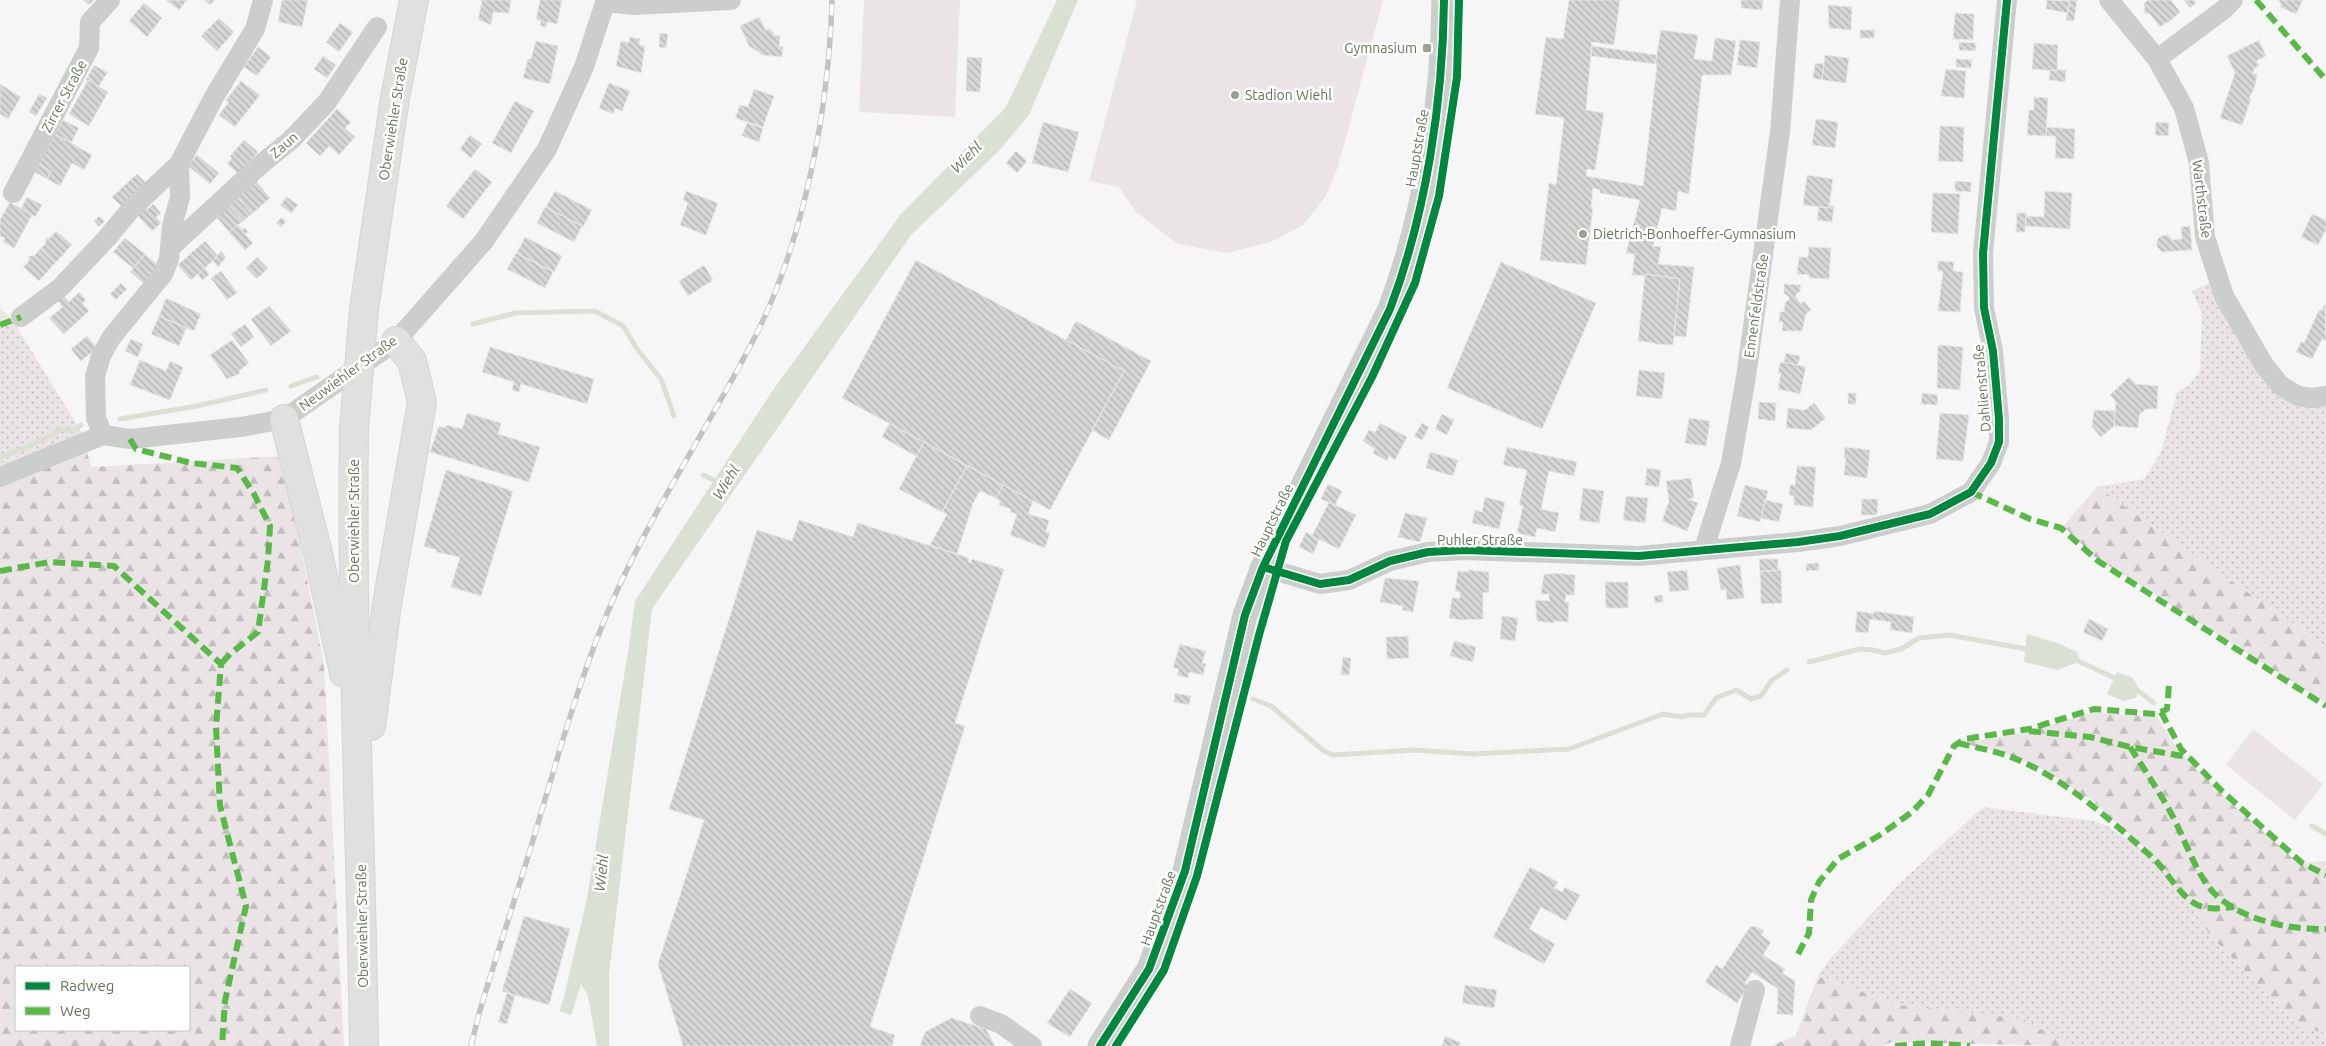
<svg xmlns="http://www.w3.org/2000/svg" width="2326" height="1046" font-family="Ubuntu,sans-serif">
	<defs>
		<pattern id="grass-dots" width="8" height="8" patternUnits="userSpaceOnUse" patternTransform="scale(1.25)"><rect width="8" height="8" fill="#ebe4e6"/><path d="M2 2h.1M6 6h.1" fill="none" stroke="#c2bebd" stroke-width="1.8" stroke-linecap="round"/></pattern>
		<pattern id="forest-firs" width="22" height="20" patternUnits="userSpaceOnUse" patternTransform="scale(1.25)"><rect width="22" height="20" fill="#ebe4e6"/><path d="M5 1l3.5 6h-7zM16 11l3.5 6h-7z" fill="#c2bebd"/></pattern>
		<pattern id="building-back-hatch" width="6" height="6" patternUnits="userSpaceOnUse" patternTransform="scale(1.25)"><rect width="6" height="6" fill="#d6d7d5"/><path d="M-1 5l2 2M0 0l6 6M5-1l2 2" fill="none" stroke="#b1b3b0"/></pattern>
	</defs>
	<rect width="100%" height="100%" fill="#f7f6f7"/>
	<path fill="url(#grass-dots)" d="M2215,280l46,90 65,33v244l-229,-160 47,-8 17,-27 16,-60 11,-6 12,-15 2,-58 -10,-22z
		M13,321l69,112 -82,31v-131z
		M1983,807l111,14 14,5 53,37 27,36 22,36 88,91 28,7v13h-255l-48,-26 -124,-15 -81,-29 11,-16 73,-79z"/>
	<path fill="url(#forest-firs)" fill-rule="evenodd" d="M0,308l13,13 -13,12z
		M82,433l9,34 192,-11 41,209 20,381h-344v-582zM16,967h173v63h-173z
		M2097,487l229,160v56l-231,-146 -32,-31z
		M2094,712l63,5 21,33 43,44 77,69 28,-2v172l-28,-7 -88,-91 -22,-36 -27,-36 -68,-62 -49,-31 -39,-17 -44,-10 62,-10z
		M1818,976l81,29 124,14 48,27 -179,-4 -9,4h-111l24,-11z"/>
	<path fill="#ebe4e6" d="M864,0h96l-5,117 -96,-5z
		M1137,0h246l-45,167 -12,29 -23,29 -32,17 -44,11 -49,-9 -42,-32 -17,-25 -30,-6z
		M2253,729l70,55 -28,36 -69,-55z"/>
	<path fill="#dbe0d5" d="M1057,0h21l-49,115 -31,37 -87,83 -259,374 -43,366v71h-12l-9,-50 -7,-12 -10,31 -12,-4 4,-10 23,-98 43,-257 6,-45 138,-211 128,-176 105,-107z
		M2027,634l30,9 20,9 3,9 -22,9 -34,-8z
		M2117,672l16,6 6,11 -3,9 -13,3 -16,-7z"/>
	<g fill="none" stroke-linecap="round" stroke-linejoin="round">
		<path stroke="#dbe0d5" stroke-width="5" d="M473,324l42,-11 80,-2 28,15 14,23 24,30 13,37
			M291,386l26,-9
			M120,419l77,-13 69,-16
			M0,458l47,-20 14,-9 12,2 8,-6
			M703,475l15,7
			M2074,659l47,22
			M1809,662l51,-13 13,1 12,3 16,-4 18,-11 30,-3 83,15
			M2133,687l21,16
			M1253,699l18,7 53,45 9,4 81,-5 58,4 97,-5 94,-35 19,3 7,-2h15l12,-17 20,-8 15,9 10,-3 11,-16 15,-10
			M2312,826l14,8"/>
	</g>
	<path fill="url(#building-back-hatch)" stroke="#e6e6e6" d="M83,0h11l-5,5z
		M166,0h21l-8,10z
		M204,0h11l-5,5z
		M282,0h26l-6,27 -24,-5z
		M480,0h31l-2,13 -16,-1 -2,13 -13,-6 4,-17z
		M540,0h22l-5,24 -10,-2 -1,5 -6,-1 1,-5 -5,-2z
		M1569,0h51l-6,45 -22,-3 -6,68 18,3 -9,57 -8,-1 -1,7 57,10 14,-121 -2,-1 6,-34 37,5 -4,24 18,2 3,-23 21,3 -5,34h-29l-13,119 -11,-3 -2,20 -14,-3 -9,38 8,1 -3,17 36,3 -8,70 -12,-1 6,-57 -35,-5v2l-13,-1 3,-21 -9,-1 14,-53 -40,-7v-3l-7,-2 -2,19h2l-7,58 -46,-5 9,-77 7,2 8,-67 -29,-4 11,-77 17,2z
		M1741,0h22l-1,10 -21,-2z
		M2047,0l23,1 -2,12 -22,-4z
		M2077,0l-3,21 -8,-1 4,-20z
		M2148,0h23l9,12 -12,11 -1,-1 -7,5 -10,-13 -6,-1 1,-7 -2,-2z
		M2184,0h10l2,3 -6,5z
		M2278,0h25l-7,14 -16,-7 1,-3z
		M144,3l18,15 -15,19 -18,-16z
		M1828,5l24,2 -1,23 -22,-2z
		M1955,13l19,1 -1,26 -20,-1z
		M759,17l7,14 2,-3 6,5 -2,2 8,1 -1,10 4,1 -1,10 -19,-2 -14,-9 -9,-20z
		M219,18l15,14 -17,19 -16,-15z
		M340,23l13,9 -14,20 -13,-10z
		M1860,30h15l-1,8h-14z
		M660,33l8,1 -2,14 -7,-1z
		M630,37l10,2 -1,6 6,1 -4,27 -25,-7 5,-25 8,2z
		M2261,39l-2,2 7,15 -10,5 3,4 -5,4 -1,5h4l-2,12 -6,12 2,1 -9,26 -22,-7 15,-45 -8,-17z
		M1740,40l20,2 -3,26 -20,-3z
		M536,41l22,5 -8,38 -27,-6 5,-19h3z
		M1959,42l17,1 -1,8 -16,-1z
		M2034,43l24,2 -1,26 -25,-2z
		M1592,46l65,9 -2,9 -64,-8z
		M258,47l13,10 -14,19 -13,-9z
		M1825,55l24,3 -3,25 -24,-3z
		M323,56l13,9 -9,13 -13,-9z
		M967,57l15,1 -2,34 -14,-1z
		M1956,59l16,1 -1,8 -15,-1z
		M1815,63l9,1 -2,16 -9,-2z
		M94,65l16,9 -3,-1 -8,13 -13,-6z
		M1946,69l20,2 -2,27 -23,-2z
		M2050,70h16l-1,12 -16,-2z
		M88,80l20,12 -19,34 -20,-12z
		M241,81l19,14 -25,32 -16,-12 10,-13 -3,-2z
		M609,83l21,8 -8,20 -7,-3 -2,6 -14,-6z
		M0,84l21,13 -13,22 -8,-5z
		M754,89l20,7 -11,31 -28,-9 5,-13 8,2z
		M39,94l8,4 -11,18 -7,-4z
		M2034,97l14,1 -2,38 -19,-1 2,-25h5z
		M515,101l19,10 -23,42 -19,-10z
		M337,109l14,13 -6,6 10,9 -16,18 -10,-9 -9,10 -14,-13z
		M1816,119l22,3 -3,26 -23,-3z
		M63,120l16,8 -8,15 -16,-9z
		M1043,122l36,10 -11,40 -36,-9z
		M2156,122l13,1 -1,13 -13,-1z
		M747,123l16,5 -4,14 -17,-6z
		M1940,126l24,1 -1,35 -25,-1z
		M2047,127l28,2 -1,30 -19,-1 1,-22h-10z
		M55,134l37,21 -8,15 -12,-7 -12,23 -13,-7 4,-8 -12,-7z
		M470,135l12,9 -11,14 -11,-9z
		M244,140l14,12 -19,22 -12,-10 5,-6 -2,-2z
		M1016,151l11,10 -10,12 -11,-10z
		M197,155l22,18 -9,11 -22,-18z
		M39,164l12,7 -4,8 -12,-7z
		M475,169l17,13 -29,37 -17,-13z
		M137,174l9,9 -25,23 -9,-9z
		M1807,175l26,4 -4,29 -26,-3z
		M256,181l14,17 -18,16 -15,-17z
		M1955,181l16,1v10l-16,-1z
		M555,191l37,19 -9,17 -37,-20z
		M686,191l32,12 -12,32 -26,-10 8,-22 -5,-3z
		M2045,191l27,2 -2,36 -45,-3 1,-10 18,1z
		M1933,193l27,1 -2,40 -27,-2z
		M27,197l15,8 -7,12 -14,-8z
		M237,197l15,17 -9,7 -15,-17z
		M287,197l11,8 -7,8 -11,-8z
		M10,202l22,13 -18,33 -11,-6 2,-4 -5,-2v-16z
		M153,204l8,9 -5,4 5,6 -9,8 -17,-18 9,-8 4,4z
		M228,204l15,17 -14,11 -14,-17z
		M1829,206h5l-2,16 -15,-2 2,-13 10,1z
		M545,207l37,19 -8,16 -37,-19z
		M2017,213h9l-1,19h-9z
		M2312,214l14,6v9l-8,16 -17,-8z
		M99,216l6,5 -6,6 -5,-6z
		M282,217l4,5 -5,5 -5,-4z
		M238,225l4,5 3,-2 3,4 -3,2 8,9 -8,7 -16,-18z
		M2190,226l2,24 -30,2 -5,-5v-7l4,-4 7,-1 4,5 10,-1 -1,-12z
		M56,231l16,14 -17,18 -15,-14 6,-6v-5h4z
		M525,237l37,19 -8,16 -37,-19z
		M125,238l20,16 -12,14 -20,-16z
		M205,241l13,15 -13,12 -14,-15z
		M1809,247l22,1 -2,31 -20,-1v-3l-12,-1 2,-17h9z
		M40,249l15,14 -16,18 -16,-14 6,-6v-5h5z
		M221,251l5,6 -8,10 -5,-6z
		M191,253l14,15 -14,12 -13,-15z
		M516,253l37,19 -8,16 -38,-19z
		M145,254l16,14 -15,17 -16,-13z
		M257,257l11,11 -11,11 -11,-11z
		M916,260l208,111 -74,139 -208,-112z
		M1938,261l16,1 -1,9 10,1 -3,40 -22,-1 5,-40h-5z
		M1501,262l95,41 -54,126 -95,-41z
		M704,265l9,15 -25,16 -9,-15z
		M205,268l4,7 -7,5 -4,-6z
		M221,271l16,22 -10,7 -16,-22z
		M1645,274l35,5 -7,66 -18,-1v-1l-17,-2z
		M121,283l6,6 -11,11 -6,-6z
		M1784,284l17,1 -1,6 -5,5 6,8 3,-3 7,9 -5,4 -4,17h-20l1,-9h-4l1,-10h4l1,-9 5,-5 -6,-5z
		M79,292l7,8 -4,3 7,8 -25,23 -15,-16 14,-11 -5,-6 5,-5 6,6z
		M166,298l35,16 -7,17 -35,-15z
		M2325,304l1,37 -4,-2 -10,20 -16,-7 5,-10 3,1 15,-33 2,1z
		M269,306l22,25 -20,15 -20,-27z
		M159,316l27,12 -7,18 -28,-12z
		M1076,321l75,40 -42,79 -17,-10 32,-59 -58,-31z
		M245,324l9,13 -13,10 -10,-13z
		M87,336l10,12 -16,13 -10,-12z
		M131,339l12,5 -5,13 -13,-6z
		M232,340l17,23 -9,7 -1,4 -12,5 -17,-24z
		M1938,345l25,2 -3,43 -23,-2z
		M490,347l104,32 -7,25 -66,-20 -2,8 -7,-2 2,-8 -32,-10z
		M1786,353l14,3 -2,9 -14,-3z
		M140,360l26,11 4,-10 13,6 -13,33 -40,-15z
		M1784,362l22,5 -6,27 -22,-5 3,-16h-3l2,-10z
		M1639,370l26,3 -3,26 -26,-3z
		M2129,377l7,7 22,2 -1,23h-11l-7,6 -1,13 -24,-2 2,-24 -6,-7z
		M1848,393h8v11h-8z
		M1922,393l16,2 -1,10 -16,-1z
		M1759,402l17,1 -1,18 -17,-2z
		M1814,403l12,15 -15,12 -25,-2 2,-20 17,2z
		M2094,410l21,1 -1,15 -13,11 -9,-10z
		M467,413l34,10 -3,11 42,13 -11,35 -99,-30 9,-26 6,2 1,-3 16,4z
		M1940,413l29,2 -6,46 -27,-2z
		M1442,414l12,6 -7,15 -12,-6z
		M1689,418l21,3 -4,25 -21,-3z
		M1380,423l27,14 -12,23 -6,-4 -2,5 -14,-8 2,-4 -12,-8 6,-11 6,3z
		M1422,423l7,4 -7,13 -8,-4z
		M889,424l35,18 -8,14 -34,-19z
		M924,442l43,24 -25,46 -43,-23z
		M1507,447l70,15 -3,14 -25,-5 -8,38 18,4 -4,19 -18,-4 -2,9 -18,-4 6,-27 -4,-1 8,-35 -24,-5z
		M1845,447l25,3 -3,28 -23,-3 2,-17 -2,-1z
		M1430,452l28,8 -5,16 -27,-8z
		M967,466l36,19 -7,13 -16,-7 -7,12 -16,51 -27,-9 17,-31 -5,-2z
		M1797,466l19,1 -3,40 -19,-2v-9l-5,-1 1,-10h5z
		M1647,468l14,2 -2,17 -14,-2z
		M446,470l67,21 -32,105 -30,-9 9,-30 -24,-5 1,-2 -13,-4z
		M1691,478l3,20 -6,1 10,4 -11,28 -25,-10 7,-20 -3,-20z
		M1328,484l14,7 -7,14 -14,-6z
		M1003,485l30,16 -5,13 21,6 -3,12 4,1 -5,15 -35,-13 7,-21 -7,-2 1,-3 -12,-4 1,-4 -4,-3z
		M1745,485l23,6 -8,31 -23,-6z
		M1583,488l21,3 -5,32 -20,-3z
		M1626,496l22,2 -3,25 -22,-3z
		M1485,497l20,5 -6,27 -27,-6 3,-13 7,2z
		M1862,499h16l-1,16h-16z
		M1765,500l18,4 -4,18 -18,-4z
		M1329,502l27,13 -17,34 -27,-13z
		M1405,513l22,5 -7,24 -22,-5z
		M799,520l54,17 5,-14 111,35 -1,4 3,1 1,-4 32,10 -49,154 10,3 -95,301 25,8 -3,11h-209l-25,-82 46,-144 -35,-11 88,-279 35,11z
		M1306,532l13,8 -6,14 -14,-7z
		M1759,559h19v12h-18z
		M1818,563l1,7 -13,1v-7z
		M1740,565l4,33 -17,2 -1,-11 -5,1 -4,-22z
		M1468,570l21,2v21l-6,-1v27l-21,1 -13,-2 3,-20h8v-6l-5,-1 3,-20 10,1z
		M1687,570l2,20 -19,2 -3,-20z
		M1781,570l1,33 -21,1 -1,-33z
		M1554,573l21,2 -1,20h-8l-1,7h4l-1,20 -14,-1v2l-17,-2 -2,-21 14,1v-7h-8l3,-20h10z
		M1385,578l34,3 -6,31 -11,-2 1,-4 -23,-4z
		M1605,582h23v26h-22z
		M1662,595l1,7 -8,1 -1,-7z
		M1857,611l17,3v-3l40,6 -2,16 -22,-3 1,-8 -21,-3 -2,14 -13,-1z
		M1502,616l16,2 -3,23 -15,-2z
		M2089,619l19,10 -6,12 -19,-9z
		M1408,636l1,22 -22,1 -1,-22z
		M1454,641l22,6 -3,15 -23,-6z
		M1180,644l26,7 -4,12 4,1 -3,11 -14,-3 -1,6 -11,-3 2,-6 -6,-1z
		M1343,657l8,1 -2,17h-8z
		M1175,693l16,3 -2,9 -15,-3z
		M1530,867l28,15 -4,6 8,4 3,-5 15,8 -14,26 -25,-14 -12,22 26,15 -11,20 -51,-27z
		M524,916l46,13 -21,76 -47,-14z
		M1755,926l9,5 -3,4 10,7 -8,13 22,14 -3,4 13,8 -2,34 -16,-1 1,-25 -26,-17 -7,11 3,3 -11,17 -32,-21 11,-17 6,4 28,-42z
		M1465,985l32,5 -3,18 -32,-5z
		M1070,989l22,14 -22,34 -23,-14z
		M507,993l8,2 -8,29 -9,-2z
		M951,1018l35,11 9,17h-75l5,-14z
		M1445,1036l16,7 -2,3h-17z"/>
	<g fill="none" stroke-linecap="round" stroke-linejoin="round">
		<defs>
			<path id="primary" d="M364,309l31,-211 19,-98
				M284,419l33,130 27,124
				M354,428c-3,206 7,412 10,618
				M371,726l16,-122 35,-202 -10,-41 -16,-20"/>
		</defs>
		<use href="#primary" stroke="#d4d4d3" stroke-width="30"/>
		<path stroke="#cccecb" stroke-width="20" d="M2109,0l48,59 27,49 15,55 6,74 19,59 40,69 16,20 18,11 14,2 14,-2
			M606,2l28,3 97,-5
			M2157,59l66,-49 10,-10
			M13,193l76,-145 1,-26 20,-22
			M171,247l89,-82 31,-25 36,-38 50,-75
			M21,317l39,-29 47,-50 24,-29 48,-45 35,-67 41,-68 8,-29
			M103,435l-7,-17 -1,-42 6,-20 10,-18 52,-64 6,-15 3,-33 8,-29 -1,-33
			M0,477l103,-42 27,4 111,-12 43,-8 112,-78 88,-100 63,-92 37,-82 22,-67
			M1704,549l27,-86 15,-86 34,-245 10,-132
			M1263,567l57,17 29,-4 41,-19 38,-9 36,-2 175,6 159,-14 42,-6 90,-22 41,-22 20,-29 8,-21v-23l-6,-68 -9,-43 -1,-55 24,-253
			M980,1016l21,8 31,22
			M1740,1046l15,-56"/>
		<path stroke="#cccecb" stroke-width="25" d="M1100,1046l49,-77 36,-98 60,-256 18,-48 127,-258c36,-95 53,-208 54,-309"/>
		<use href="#primary" stroke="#e0e1df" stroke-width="28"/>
		<defs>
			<path id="rail" d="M471,1046l9,-36c20,-66 42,-131 61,-197 22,-74 43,-149 75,-220 41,-91 97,-173 142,-262 47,-96 71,-224 74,-331"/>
		</defs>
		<use href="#rail" stroke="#c2c4c1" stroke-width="5.5"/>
		<use href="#rail" stroke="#fff" stroke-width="4" stroke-dasharray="11" stroke-linecap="butt"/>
		<defs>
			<path id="primary-bridge" d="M354,428l10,-119"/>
		</defs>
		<use href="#primary-bridge" stroke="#d4d4d3" stroke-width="30" stroke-linecap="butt"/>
		<use href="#primary-bridge" stroke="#e0e1df" stroke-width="28"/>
		<path stroke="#58b947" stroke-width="6" stroke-dasharray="12 6" stroke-linecap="butt" d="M2256,0l70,80
			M0,325l21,-8
			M130,439l6,10 55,14 46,5 17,26 16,32 -2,34 -10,72 -28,22 -9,10
			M1971,492l59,27 31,9 37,33 228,145
			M0,571l50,-9 64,4 107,98 -5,63 4,79 26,100 -21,95 -3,45
			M2161,712l20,37 41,42 80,72 24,12
			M2029,731l61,6 40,10 59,10
			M1958,743c15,4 32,7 48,12 57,21 102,63 147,103 14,13 24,34 41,45 12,8 27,5 40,4
			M2130,747c14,22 29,44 42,68 12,22 24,59 41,77 27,28 76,38 113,37
			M1798,954l11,-21 2,-33 8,-18 19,-23 42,-24 32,-23 16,-17 26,-49 11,-7 64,-10 65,-20 62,5 11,-5 2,-24
			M1895,1046l34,-3 41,3"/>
		<defs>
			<path id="cycleway" d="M1263,567l57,17 29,-4 41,-19 38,-9 36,-2 175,6 159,-14 42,-6 90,-22 41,-22 20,-29 8,-21v-23l-6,-68 -9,-43 -1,-55 24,-253
				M1100,1046l49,-77 36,-98 60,-256 18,-48 127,-258c36,-95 53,-208 54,-309
				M1116,1046l48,-76 33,-94 62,-241 27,-94 86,-164 43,-94 24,-87 18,-119 2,-77"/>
		</defs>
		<use href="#cycleway" stroke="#fff" stroke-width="11"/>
		<use href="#cycleway" stroke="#00873e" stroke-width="8"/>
	</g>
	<g fill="#97a390" stroke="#fff" stroke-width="2">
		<rect x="1422" y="43" width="10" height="10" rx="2.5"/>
		<circle cx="1235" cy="95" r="5"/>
		<circle cx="1583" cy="234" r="5"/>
	</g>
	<g text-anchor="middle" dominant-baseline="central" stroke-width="5" stroke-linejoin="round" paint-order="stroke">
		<g font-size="14" fill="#637758" stroke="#fff" text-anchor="start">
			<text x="1417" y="48" text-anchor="end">Gymnasium</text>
			<text x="1245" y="95">Stadion Wiehl</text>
			<text x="1593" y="234">Dietrich-Bonhoeffer-Gymnasium</text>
		</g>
		<g font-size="14" fill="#637758" stroke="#fff">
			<text transform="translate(64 96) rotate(-62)">Zirrer Straße</text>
			<text transform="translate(393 119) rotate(-81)">Oberwiehler Straße</text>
			<text transform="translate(284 145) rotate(-41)">Zaun</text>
			<text transform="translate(1417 148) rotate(-80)">Hauptstraße</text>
			<text transform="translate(2202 199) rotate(83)">Warthstraße</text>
			<text transform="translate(1756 306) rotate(-82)">Ennenfeldstraße</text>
			<text transform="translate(348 373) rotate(-36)">Neuwiehler Straße</text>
			<text transform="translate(1982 388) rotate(-95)">Dahlienstraße</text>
			<text transform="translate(1272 520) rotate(-64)">Hauptstraße</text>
			<text transform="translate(354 521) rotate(-90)">Oberwiehler Straße</text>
			<text x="1480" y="540">Puhler Straße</text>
			<text transform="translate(1158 908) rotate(-70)">Hauptstraße</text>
			<text transform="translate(362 926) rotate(-91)">Oberwiehler Straße</text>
		</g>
		<g font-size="15" font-style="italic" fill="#687656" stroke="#fff">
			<text transform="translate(966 157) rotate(-45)">Wiehl</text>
			<text transform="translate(726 482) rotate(-58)">Wiehl</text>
			<text transform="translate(601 873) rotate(-84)">Wiehl</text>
		</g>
	</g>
	<rect x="15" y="966" width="175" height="65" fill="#ffffff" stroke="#c1c9bc"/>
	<rect x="25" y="982" width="25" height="8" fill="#00873e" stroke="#c1c9bc"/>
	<text x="60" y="991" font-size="15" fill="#637758">Radweg</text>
	<rect x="25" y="1007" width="25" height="8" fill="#58b947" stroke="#c1c9bc"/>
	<text x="60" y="1016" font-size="15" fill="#637758">Weg</text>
</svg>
